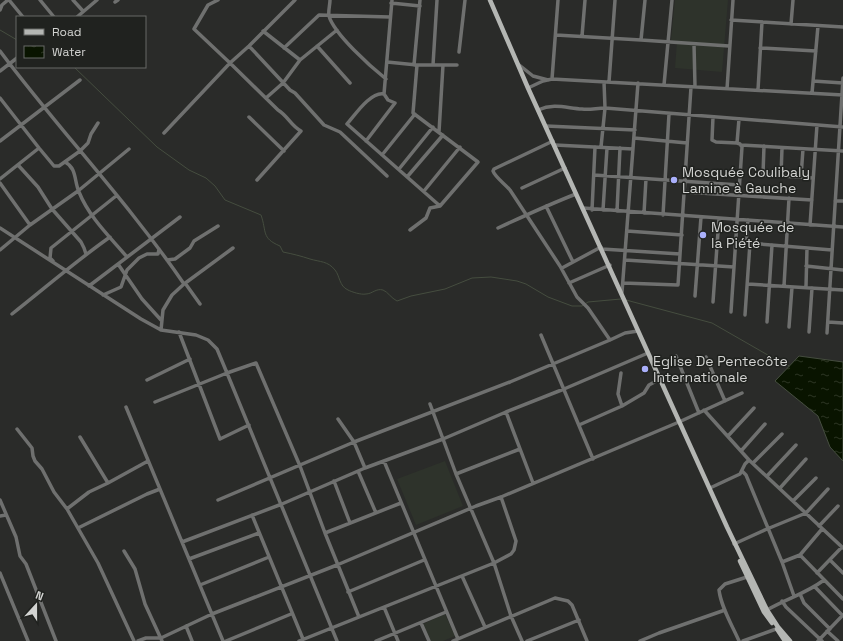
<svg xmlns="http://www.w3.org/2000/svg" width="843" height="641" font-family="'Space Grotesk',sans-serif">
	<defs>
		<pattern id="water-ripples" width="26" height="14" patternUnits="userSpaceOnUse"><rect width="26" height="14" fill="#091400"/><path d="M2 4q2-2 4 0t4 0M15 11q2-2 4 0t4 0" fill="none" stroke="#2c3524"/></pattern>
	</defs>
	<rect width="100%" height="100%" fill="#2a2b29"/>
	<path fill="#2e332b" d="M675,0h53l-6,72 -47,-4 2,-27 -6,-1z
		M445,461l18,45 -47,19 -19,-46z
		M445,614l10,22 -12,5h-12l-8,-17z"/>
	<path fill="url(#water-ripples)" stroke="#454d3f" d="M799,356l44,6v99l-13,-14 -12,-31 -43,-35z"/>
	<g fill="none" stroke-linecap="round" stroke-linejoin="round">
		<path stroke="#454d3f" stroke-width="1" d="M0,30l17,10
			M74,67l83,80 32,23 17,8 9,8 10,14 36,15c6,17 0,23 19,31l3,6c10,2 18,4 27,7 10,3 18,2 25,11 5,6 4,16 13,20 4,2 13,5 18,4 6,0 10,-6 17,-4 5,2 8,8 14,11l14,-5 34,-7 27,-11 19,-1 26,4 9,3 22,13 24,9h10l6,-4 33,-3
			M626,300l86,23 61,35 16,8"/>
		<path stroke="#6f706f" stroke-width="3.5" d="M9,0l14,17
			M40,0l14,17
			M73,0l10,11
			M330,0c0,5 -2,11 -1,16 5,18 42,51 57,63
			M115,2l3,-2
			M391,3l29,3
			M0,10l2,-5 6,-5
			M77,17l20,-17
			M731,20l112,7
			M791,24l2,-24
			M263,31l37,29
			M556,35l85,5 88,6
			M582,36l3,-36
			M641,40l4,-40
			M694,44l1,43
			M249,46l41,44 5,3 29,32 16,7 47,44
			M317,46l33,37
			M284,48l35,-33 71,2
			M760,48l56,3
			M0,51c59,79 128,151 184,233
			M459,52l6,-52
			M387,62l30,3h40
			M518,64l15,12 15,4
			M414,65l6,-65
			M433,65l4,-65
			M0,71l17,-13
			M552,79l6,-79
			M813,81l30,2
			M609,82l6,-82
			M664,85l8,-85
			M528,88l15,-7 9,-2 291,16
			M727,89l6,-89
			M758,90l4,-68
			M812,93l6,-67
			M384,94c-13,-3 -29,21 -37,30l93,82
			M0,98l39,50 15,18h5l21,-15 8,-8 3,-9 7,-11
			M266,98l17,-15 17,-23 37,-30
			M538,110c16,-7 28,-2 44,-1 8,1 15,-1 23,-1l238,19
			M249,117l35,34
			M713,117l-1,23 4,2 21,1
			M546,126l89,4
			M439,132l4,-67
			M164,133l66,-70 -36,-34 14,-24 10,-5
			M634,138l53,5
			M0,141l80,-61
			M366,141l29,-38 -7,-3 -4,-6 8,-94
			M553,141l-59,28 -1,2c2,6 12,13 17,19l50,76 17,31 11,11 22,32
			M555,145l78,4
			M741,145l102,6
			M764,146l-1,28 2,1 48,3
			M601,147l4,-39 -1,-26
			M382,155l33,-41
			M65,162c12,6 9,19 14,30 10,25 31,45 48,65
			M18,165l20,22 14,22 29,33 3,6 2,6
			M399,169l34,-42
			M594,175l145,10
			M781,176l1,-28
			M407,177l36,-42
			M801,177l2,-28
			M0,179l39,-31
			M257,180l44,-49c-10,-5 -13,-15 -23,-21l-48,-47 19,-17 46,-46
			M0,183l30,42
			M522,188l43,-20
			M424,191l36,-44
			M684,192l128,8
			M835,201h8
			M546,206l27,56
			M583,208l260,19
			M592,210l3,-63
			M603,210l4,-62
			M617,211l3,-63
			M644,213l2,-34
			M663,215l6,-101
			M810,225l7,-100
			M0,228l141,91 20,11 35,5 12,5 9,9 10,24 110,268
			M498,228c26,-12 52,-24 78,-34
			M410,230l16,-12 4,-10 10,-2 38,-44 -65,-49 4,-48
			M627,231l55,4
			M736,242l96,8
			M746,243l2,-23
			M602,249l78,5
			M0,250l30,-25 48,-34 51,-42
			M167,260l8,-1 15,-11 4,-7 24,-15
			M625,260l109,7
			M53,261l-3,-3 1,-10 65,-52
			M118,264l24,35 19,21
			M806,266l37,4
			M562,268l39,-21
			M185,283l15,21
			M569,283l41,-18
			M623,283l55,2 13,-198
			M748,284l95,6
			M89,286l91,-69
			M784,286l5,-88
			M806,287l1,-39
			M622,292l16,-209
			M103,295l18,-8 6,-17 12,-12 8,-4h11l1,-5
			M695,296l6,-79
			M713,302l6,-84
			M731,312l11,-165 -2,-3 -3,-1 2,-24
			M12,314c33,-26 64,-53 98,-77
			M745,315l5,-72
			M767,322l5,-77
			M828,322l15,1
			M789,327l3,-40
			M161,330l2,-20 9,-15 12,-11 49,-36
			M179,332l41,107 29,-14
			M809,332l3,-44
			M827,333l16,-255
			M541,335l52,124
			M676,356l23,57
			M706,357l19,44
			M621,373l-3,21 4,12
			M147,380l43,-21
			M155,402l72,-29 29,-10 44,103 25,67 34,84
			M430,404l26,70 38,89 17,53 11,25
			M126,407l97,234
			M704,410l45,50 94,88
			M506,412l27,71
			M338,419l16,23 11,26
			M579,425l43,-19 22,-13 5,-8 11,-6
			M17,429l15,19 1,8 2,5 7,8 12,23 13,17 31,54 36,78
			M728,436l26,-28
			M80,437l28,46
			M741,451l24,-27
			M384,461l74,178
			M753,463l29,-29
			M358,471l18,42
			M742,471l4,4 36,87 12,34
			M456,474l64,-25
			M767,476l29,-31
			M334,481l16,42
			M710,488l30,-14 5,-10 4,-4
			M780,488l26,-29
			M0,500l16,37 4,19 6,8 30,77
			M218,500l136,-58 156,-60 100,-42 15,-7 13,-2
			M793,501l23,-23
			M67,509l22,-17 19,-9 40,-22
			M252,515l51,124
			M0,516l6,-1
			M819,526l19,-20
			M78,528l69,-34 13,-5
			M325,533l76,-30
			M182,542l100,-38 83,-36 78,-29 63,-27 58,-23 84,-36
			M734,544l33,-15 39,-16 22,-24
			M124,551l11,18 10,35 17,37
			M800,555l43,44
			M189,559l70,-26
			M830,560l13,13
			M782,562l18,-7 22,-26
			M0,573l28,68
			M817,573l25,-26
			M462,576l23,51
			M200,585l69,-28
			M815,587l28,29
			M348,592l76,-32
			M800,594l4,9 26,26
			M782,601l4,6 36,34
			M384,607l14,34
			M767,610c19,-11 40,-17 57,-30
			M421,623l8,18
			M186,626l6,15
			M827,631l11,10
			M138,641l8,-3h15l51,-24 125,-49 139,-59 25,-9 178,-75 63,-29
			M226,641l65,-27
			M299,641l195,-78 17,-9 3,-4 2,-9 -15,-44
			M376,641l70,-29
			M453,641l102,-43 13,3 4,4 15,36
			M527,641l52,-21
			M640,641l19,-8 66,-23
			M739,641c-7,-16 -18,-34 -20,-51l6,-6 22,-7
			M743,641l33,-12
			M818,641l25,-26"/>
		<path stroke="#b4b6b3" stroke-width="4.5" d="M490,0l38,88 199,439 40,83 11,17 12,14
			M740,561l24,51 8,11
			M777,629l8,12"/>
	</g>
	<g fill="#aab0fb" stroke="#20221f" stroke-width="1.5">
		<circle cx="674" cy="180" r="4"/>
		<circle cx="703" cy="235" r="4"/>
		<circle cx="645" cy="369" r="4"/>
	</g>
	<g text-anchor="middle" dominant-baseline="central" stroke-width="3" stroke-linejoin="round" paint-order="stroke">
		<g font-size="14" fill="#d2d3d1" stroke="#20221f" text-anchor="start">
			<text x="682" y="172">Mosquée Coulibaly<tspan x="682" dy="16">Lamine à Gauche</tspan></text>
			<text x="711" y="227">Mosquée de<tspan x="711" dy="16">la Piété</tspan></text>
			<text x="653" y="361">Eglise De Pentecôte<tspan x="653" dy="16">Internationale</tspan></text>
		</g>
	</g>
	<rect x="16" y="16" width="130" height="52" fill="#20221f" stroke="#676966"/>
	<rect x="24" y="29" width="20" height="6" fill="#b4b6b3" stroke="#676966"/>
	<text x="52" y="36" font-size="12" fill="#d2d3d1">Road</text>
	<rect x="24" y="46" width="20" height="12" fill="url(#water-ripples)" stroke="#676966"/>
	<text x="52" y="56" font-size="12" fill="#d2d3d1">Water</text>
	<g transform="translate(36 605) rotate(21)" stroke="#20221f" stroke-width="3" paint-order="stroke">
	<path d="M0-3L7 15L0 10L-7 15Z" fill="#d2d3d1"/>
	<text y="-6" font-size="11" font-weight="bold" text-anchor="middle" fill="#d2d3d1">N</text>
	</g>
</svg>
